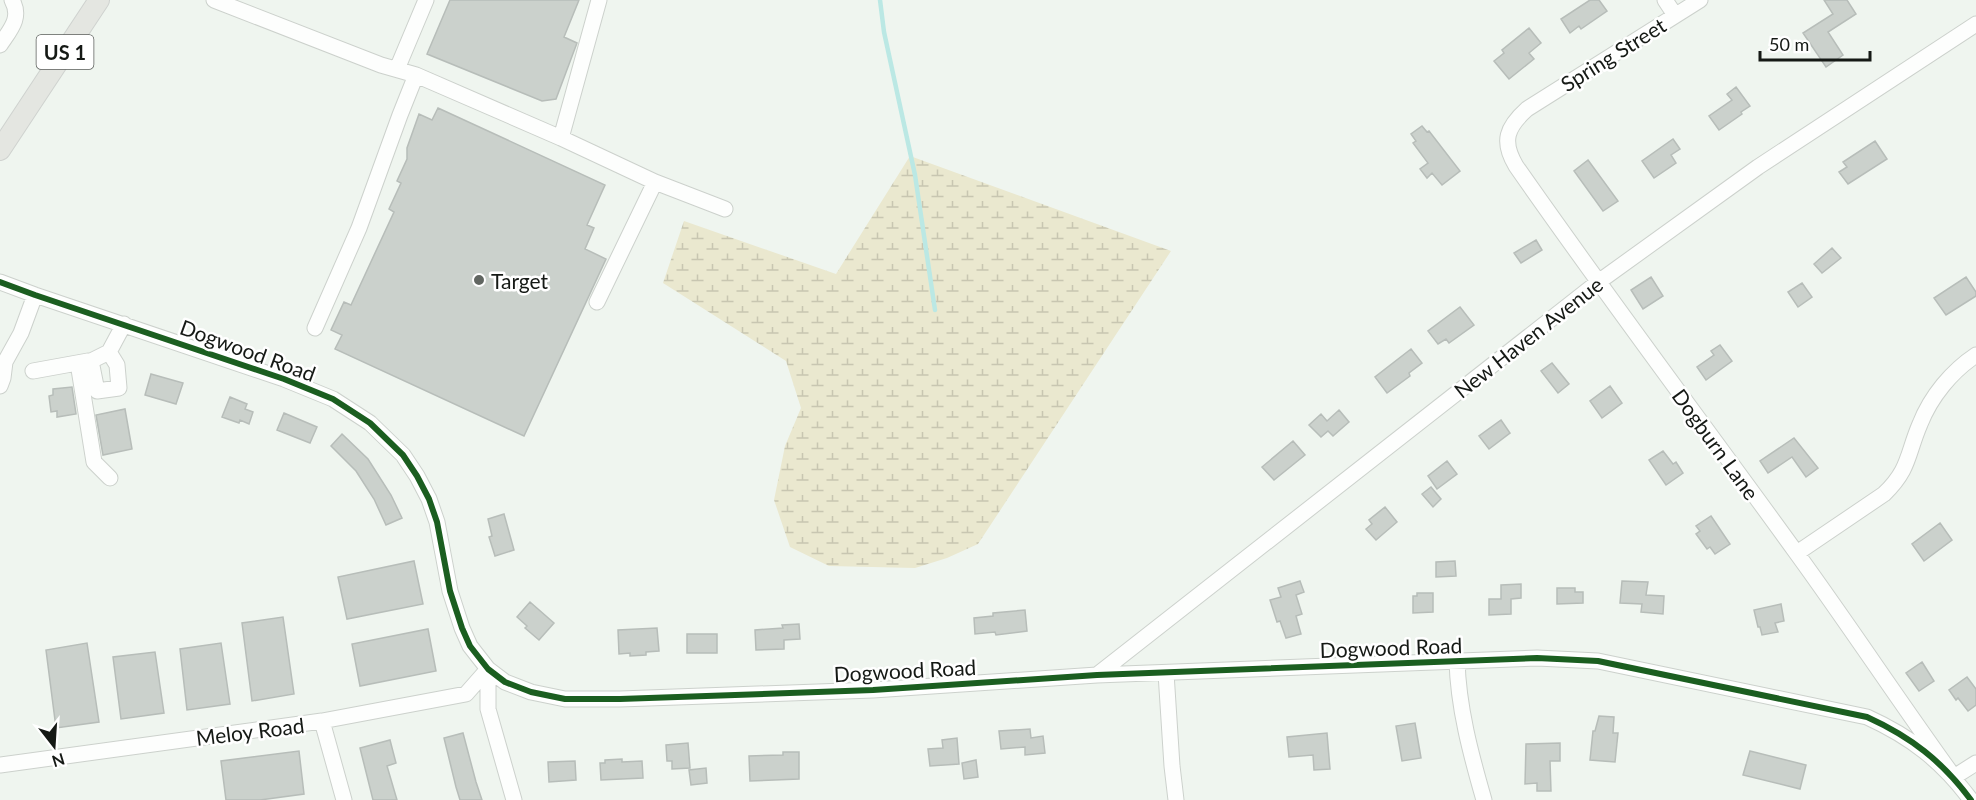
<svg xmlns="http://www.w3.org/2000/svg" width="1976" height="800" font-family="Lato,sans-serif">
	<defs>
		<pattern id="wetland-marsh" width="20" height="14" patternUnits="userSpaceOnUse" patternTransform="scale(1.5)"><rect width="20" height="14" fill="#eae8cf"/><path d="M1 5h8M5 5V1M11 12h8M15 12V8" fill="none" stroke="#c8c6b1"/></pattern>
	</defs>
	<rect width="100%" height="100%" fill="#eff5ef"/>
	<path fill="url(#wetland-marsh)" d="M910,156l261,95 -193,293 -31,14 -32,10 -86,-2 -39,-19 -16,-47 11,-54 16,-38 -15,-47 -123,-78 21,-62 152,53z"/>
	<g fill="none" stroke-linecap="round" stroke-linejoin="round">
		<path stroke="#bbe8e4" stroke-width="4.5" d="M880,0l4,32 31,143 20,135"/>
	</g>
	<path fill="#cbd1cc" stroke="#b7bdb9" stroke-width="1.5" d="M450,0h129l-15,37 13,6 -21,56 -14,2 -115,-47z
		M1590,0h9l8,11 -26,18 -2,-3 -9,7 -9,-14z
		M1824,0h23l9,14 -28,18 15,23 -17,12 -23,-34 30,-19z
		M1529,28l12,15 -12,10 5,6 -25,20 -15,-18 10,-8 -2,-3z
		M1736,87l14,19 -9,6 1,2 -23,16 -10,-14 23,-16 -5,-6z
		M438,108l167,77 -18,40 7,3 -9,21 21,10 -82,177 -189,-87 7,-14 -11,-5 13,-28 7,3 43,-93 -5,-3 12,-26 -4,-2 10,-22v-11l12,-34 13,6z
		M1422,126l5,6 2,-1 31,40 -18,14 -10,-12 -5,5 -7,-9 8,-6 -15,-20 3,-2 -5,-7z
		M1673,139l7,10 -9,6 5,8 -22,15 -12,-17z
		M1875,141l12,18 -39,25 -9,-12 8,-5 -4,-5z
		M1588,160l30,41 -15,10 -29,-40z
		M1536,240l6,10 -21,13 -7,-10z
		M1832,248l9,10 -19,15 -8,-9z
		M1651,277l12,19 -20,13 -12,-19z
		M1966,277l10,15v4l-30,19 -12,-17z
		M1802,283l10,14 -14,10 -10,-15z
		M1460,307l14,18 -25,18 -3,-4 -8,5 -10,-13z
		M1720,345l12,16 -26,19 -9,-13 17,-12 -3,-4z
		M1411,349l11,14 -13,10 1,3 -23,17 -12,-16z
		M1552,363l17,21 -11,9 -17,-22z
		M151,374l32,9 -7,21 -31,-9z
		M1610,386l12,17 -20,15 -12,-17z
		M72,387l4,27 -19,3v-6l-6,1 -2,-16 4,-1v-6z
		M230,397l17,7 -2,5 8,3 -4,12 -9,-4 -1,3 -17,-6z
		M125,409l7,40 -29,6 -7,-40z
		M1339,410l10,12 -16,14 -5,-5 -7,6 -12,-12 12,-11 6,7z
		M284,413l33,14 -7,16 -33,-13z
		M1501,420l9,13 -21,16 -10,-13z
		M342,434l26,25 23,36 11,23 -16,7 -12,-26 -18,-28 -25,-25z
		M1794,438l24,30 -12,9 -14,-20 -24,16 -8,-12z
		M1293,441l12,14 -31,25 -12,-13z
		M1663,451l10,13 3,-2 7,11 -17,12 -17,-25z
		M1447,461l10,13 -20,15 -9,-13z
		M1431,487l10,12 -8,8 -11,-13z
		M1385,507l12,15 -21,18 -10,-11 6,-5 -3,-4z
		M504,514l10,36 -19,6 -6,-19 3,-1 -4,-17z
		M1711,516l19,28 -15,10 -5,-7 -3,2 -11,-15 4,-3 -4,-5z
		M1940,523l12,17 -28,21 -12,-17z
		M414,561l9,43 -76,15 -9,-42z
		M1455,561l1,15 -20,1v-15z
		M1300,581l4,11 -8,3 6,19 -6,2 5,18 -15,4 -6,-17 -3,1 -7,-22 11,-3 -3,-9z
		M1622,581l26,1 -2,13 18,1 -1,18 -22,-2 1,-8 -22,-1z
		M1521,584v14l-10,1v15l-22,1v-16h12v-14z
		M1557,588h18v4h8v11l-26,1z
		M1417,593h16v19l-20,1v-17h4z
		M530,602l24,21 -15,17 -14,-12 2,-2 -10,-9z
		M1781,604l3,17 -9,2 3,9 -16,3 -2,-8h-2l-4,-17z
		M1025,610l2,21 -31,4 -1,-3 -20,2 -1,-16 19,-2v-3z
		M283,617l11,77 -42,7 -10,-78z
		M799,624l1,15 -16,1v9l-28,1 -1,-20 28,-2 -1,-3z
		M657,628l2,23 -13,1v3l-16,1v-3l-11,1 -1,-24z
		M428,629l8,42 -76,15 -8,-42z
		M687,634h30v19h-30z
		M87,643l12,79 -43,6 -10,-78z
		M221,643l9,61 -43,6 -7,-61z
		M155,652l9,61 -43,6 -8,-62z
		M1922,662l12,19 -15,10 -13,-18z
		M1967,677l9,12v16l-8,6 -10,-13 -2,2 -7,-10z
		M1599,716l15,1 -1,16h5l-3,29 -25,-2 3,-29h2z
		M1415,723l6,35 -19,3 -6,-35z
		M1030,729l1,9 12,-2 2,17 -20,2v-8l-24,2 -2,-18z
		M463,733l13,49 6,18h-22l-4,-13 -12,-49z
		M1327,733l3,36 -16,1 -1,-15 -24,2 -2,-20z
		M957,738l2,26 -29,2 -2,-17 15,-1 -1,-8z
		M390,740l6,23 -9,3 10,34h-24l-13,-52z
		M688,743l2,25 -18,1v-8h-5l-1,-16z
		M1560,743v18h-10l1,30h-14v-8l-12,1 1,-40z
		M299,751l5,43 -44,6h-34l-5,-39z
		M1750,751l56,14 -6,24 -57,-14z
		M783,752h16v27l-49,2 -1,-25 34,-1z
		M622,759v3l20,-1 1,17 -42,2 -1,-17h5v-3z
		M976,760l2,17 -14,2 -2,-16z
		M575,761l1,19 -27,2 -1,-20z
		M706,768l1,15 -16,2 -2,-15z"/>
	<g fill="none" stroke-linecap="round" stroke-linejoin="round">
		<defs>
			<path id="minor" d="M214,0l167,65 35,10 145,63 94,44 70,27
				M1665,0l10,15
				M1700,0l-173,109c-20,18 -26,32 -11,57 92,132 188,259 282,389 53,73 103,149 156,222l22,-14
				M0,45c10,-15 22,-27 12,-45
				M397,69l29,-69
				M561,138l38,-138
				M0,282l35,13 249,84 49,20 37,24 33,32 14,21 12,23 8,23 13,69 12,37 8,18 18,23 17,13 26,10 34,7h55l253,-9 224,-15 440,-17 61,3 269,56c44,20 75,44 104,83
				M597,302l58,-120
				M315,328l44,-100 41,-113 16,-40
				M109,352l-18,9 6,30 22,-3 -2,-23 -8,-13 15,-28
				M78,363l16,99 16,16
				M33,371l55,-10
				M0,386l3,-8 2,-16 16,-29 14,-38
				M1797,553l87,-59c26,-25 23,-40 36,-70 11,-28 32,-53 56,-69
				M1457,660c1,47 14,95 27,140
				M488,669v40l26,91
				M1166,673l6,93 4,34
				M1097,675l500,-392 161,-116 218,-143
				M322,721l22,79
				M0,765l322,-44 144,-27 22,-25"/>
			<path id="major" d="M0,150l99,-150"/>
		</defs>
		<use href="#minor" stroke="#ccd1cc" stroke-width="17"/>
		<use href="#major" stroke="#cfd2cf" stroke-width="22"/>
		<use href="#minor" stroke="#fdfefd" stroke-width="15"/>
		<use href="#major" stroke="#e4e6e1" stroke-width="20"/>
		<defs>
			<path id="cycleway" d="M0,282l35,13 249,84 49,20 37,24 33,32 14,21 12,23 8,23 13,69 12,37 8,18 18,23 17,13 26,10 34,7h55l253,-9 224,-15 440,-17 61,3 269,56c44,20 75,44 104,83"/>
		</defs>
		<use href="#cycleway" stroke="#fff" stroke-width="10"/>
		<use href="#cycleway" stroke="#1b5e20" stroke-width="6"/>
	</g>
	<circle fill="#616661" stroke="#fff" stroke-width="2" cx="479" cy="280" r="6"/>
	<g text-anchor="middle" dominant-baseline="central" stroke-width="5" stroke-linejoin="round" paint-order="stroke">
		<rect fill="#fff" stroke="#5b5e5b" stroke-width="1.5" x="36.5" y="35" width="57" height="34" rx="4.5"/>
		<g font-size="20" font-weight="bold" fill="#151915">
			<text x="65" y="52">US 1</text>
		</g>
		<g font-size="21" fill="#151915" stroke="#fff">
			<text transform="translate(1613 54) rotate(-32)">Spring Street</text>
			<text transform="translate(1528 337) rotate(-38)">New Haven Avenue</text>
			<text transform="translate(248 350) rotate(20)">Dogwood Road</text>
			<text transform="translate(1716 444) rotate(54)">Dogburn Lane</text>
			<text transform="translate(1391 647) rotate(-2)">Dogwood Road</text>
			<text transform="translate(905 670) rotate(-3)">Dogwood Road</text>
			<text transform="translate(250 731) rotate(-7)">Meloy Road</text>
		</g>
		<g font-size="21" fill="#151915" stroke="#fff" text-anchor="start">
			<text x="491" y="280">Target</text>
		</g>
	</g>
	<g transform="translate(54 746) rotate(163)" stroke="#ffffff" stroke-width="4.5" paint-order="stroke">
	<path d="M0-4.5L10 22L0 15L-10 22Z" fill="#151915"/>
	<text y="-9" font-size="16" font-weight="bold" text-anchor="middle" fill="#151915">N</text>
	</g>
	<path d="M1760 51v9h110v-9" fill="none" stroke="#151915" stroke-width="3"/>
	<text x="1769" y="51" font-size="18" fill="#151915" stroke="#ffffff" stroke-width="4.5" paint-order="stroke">50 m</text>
</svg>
